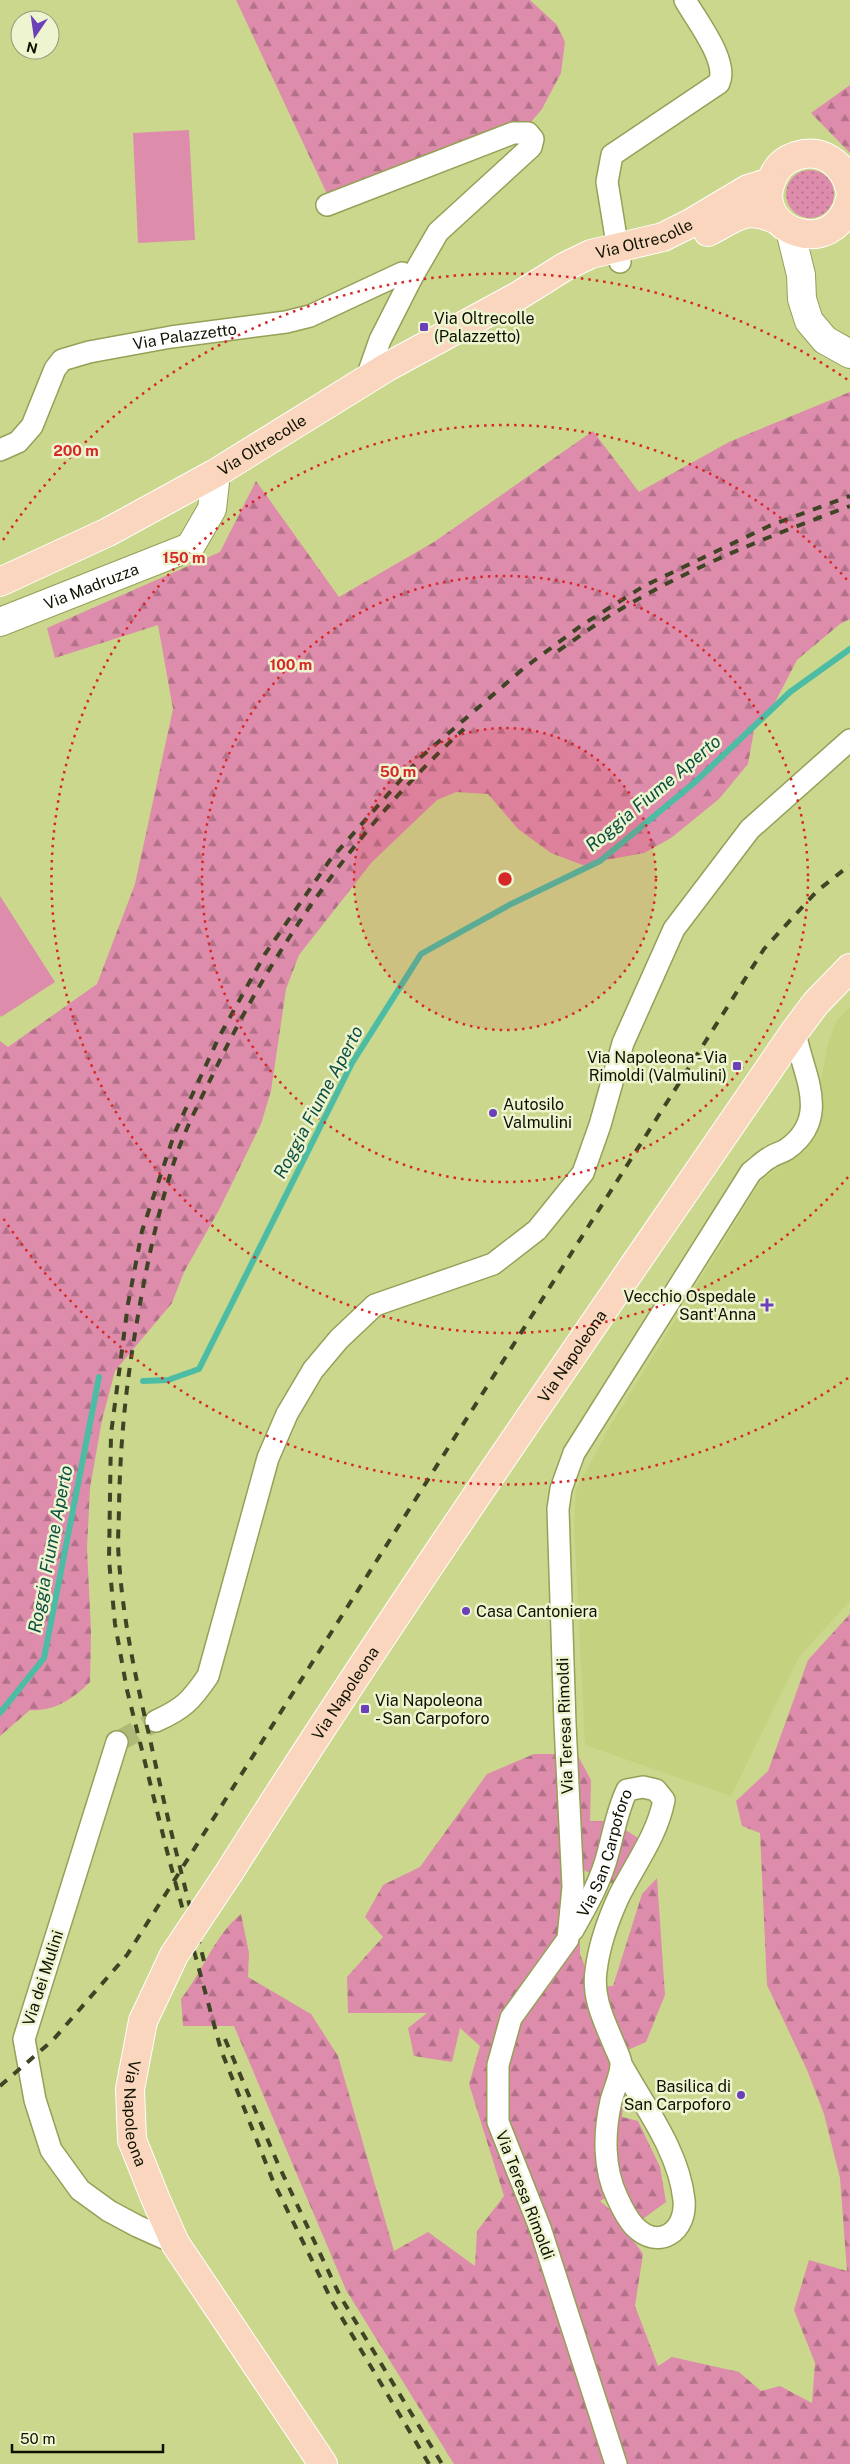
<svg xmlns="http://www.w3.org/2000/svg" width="850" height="2464" font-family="'Public Sans',sans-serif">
	<defs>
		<pattern id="green-dots" width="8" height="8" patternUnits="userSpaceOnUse" patternTransform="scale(1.25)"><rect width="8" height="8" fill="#de8cab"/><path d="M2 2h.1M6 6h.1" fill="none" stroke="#b27189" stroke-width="1.8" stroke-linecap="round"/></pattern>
		<pattern id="forest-firs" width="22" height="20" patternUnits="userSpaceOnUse" patternTransform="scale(1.25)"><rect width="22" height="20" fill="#de8cab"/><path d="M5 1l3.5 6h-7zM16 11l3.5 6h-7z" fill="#b27189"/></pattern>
	</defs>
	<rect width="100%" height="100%" fill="#cbd78d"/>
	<path fill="#c4d17e" d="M850,1007v594l-51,56 -68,139 -146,-51 -11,-221 2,-34 31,-59 155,-252 44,-30 10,-18 6,-17 -1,-35 8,-39 8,-20z"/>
	<path fill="url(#green-dots)" d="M786 194a24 24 0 1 1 48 0a24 24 0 1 1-48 0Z"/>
	<path fill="url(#forest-firs)" d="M236,0h294l27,25 8,17 -4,31 -19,36 -11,13 -14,12 -189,62z
		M850,85v68l-39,-40z
		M850,392v227l-10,5 -43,36 -26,50 -16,15 -7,39 -29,35 -48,39 -27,15 -44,8 -12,6 -37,-14 -33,-24 -30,-35 -32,-2 -19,8 -65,62 -73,93 -13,34 -15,102 -10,33 -42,86 -35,62 -12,31 -57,68 -13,49 -12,68 -3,61 4,82 -1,51c-16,16 -36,30 -60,28l-30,26v-695l8,6 89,-63 38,-100 38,-175 -15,-84 -103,33 -8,-30 173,-76 36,-71 83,116 95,-55 159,-111 46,61 90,-50z
		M850,1614v850h-396l-108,-174 -112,-264h-51l-2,-27c22,-28 33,-63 60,-85l8,39 -1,24 63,37 27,42 56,195 34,-19 47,34 2,-35 27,-35 -35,-112 11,-38 -20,-18 -8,34 -38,-6 -6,-28 19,-15h-79l-1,-36 36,-40 -18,-20 18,-32 37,-18 67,-93 47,-20h43l14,26 -1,41h22l29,19 -17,43h-13l-32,-15 1,86 13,33 20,-1 29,-92 15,-16 8,117 -19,47 -34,15 13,27 -3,33 16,4 22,46 6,35 -26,19 -20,-31 -20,11 13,11 30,42 -8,52 23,60 14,-9 67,15 22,19 19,-5 32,17 3,-40 -21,-53 15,-50 38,11 -7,-93 -16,-64 -17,-44 -40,-85 -7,-152 -18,-7 -6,-25 32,-30 40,-111z"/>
	<path fill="#de8cab" d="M189,130l6,110 -57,3 -5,-110z
		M0,896l55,86 -54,35 -1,-2z"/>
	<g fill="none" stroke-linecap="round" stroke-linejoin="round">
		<path stroke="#4cbda4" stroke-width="6" d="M143,1381l25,-1 31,-11 153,-306 69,-109 88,-49 91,-44 94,-78 96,-91 60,-43
			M0,1713l44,-55 55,-281"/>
		<path stroke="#afb978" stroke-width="21" stroke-dasharray="21 11" stroke-linecap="butt" d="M117,1742l39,-21"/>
		<defs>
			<g id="minor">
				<path d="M327,205l186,-72h15l5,6 -2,8 -93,85 -26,45 -32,63 -14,40"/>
				<path d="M620,262l-13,-80 5,-27 107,-72c10,-22 -23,-63 -34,-83"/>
				<path id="s1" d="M0,450l18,-8 14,-16 23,-57 7,-9 27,-8 82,-15 115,-15 24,-6 92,-43 10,4"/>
				<path d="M156,1721c27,-12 35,-20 52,-45l60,-218 19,-44 26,-44 26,-31 36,-34 118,-41 44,-34 46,-57 17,-48 23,-82 51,-114 76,-100 100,-89"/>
				<path d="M117,1742l-93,297 11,61 16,50 29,40 29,21 28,15 38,17"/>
				<path id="s2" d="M573,1930c14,-25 28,-49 35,-77 6,-22 9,-42 19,-63l16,-3 13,3 8,10c-7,36 -29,64 -45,96 -11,24 -20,49 -23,75 -4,28 9,51 19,76 2,5 6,12 6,17 0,12 -7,25 -10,37 -7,31 -8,67 6,96 4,9 10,21 17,29 24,25 53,6 50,-26 -5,-49 -40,-94 -63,-136"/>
				<path d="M616,2464l-76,-236 -42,-106v-57l13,-47 57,-79 5,-52 -8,-163 -7,-215 3,-20 13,-36 177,-281c6,-4 11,-10 18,-14 5,-4 12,-5 18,-9 46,-33 14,-77 8,-118"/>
			</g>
			<g id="tertiary">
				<path d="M790,230l11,45 1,24 7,22 16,19 25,14"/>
				<path id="s3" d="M0,622l190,-75 22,-38 4,-36"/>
			</g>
			<g id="primary">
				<path d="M850,189c-6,-25 -28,-42 -54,-33 -12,4 -20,12 -24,23 -23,52 64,83 78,20"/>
				<path d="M708,232c31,-16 36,-26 70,-12"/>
				<path id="s4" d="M0,582l108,-50 108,-59 171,-106 131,-71 48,-30 25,-12 72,-17 28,-14 57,-34 22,-7"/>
				<path id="s5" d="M230,1871c180,-285 375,-562 565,-840l21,-28 34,-35"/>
				<path id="s6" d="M143,2021l-13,68 2,51 24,60 19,43 148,221"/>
			</g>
		</defs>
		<use href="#minor" stroke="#96a058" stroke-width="24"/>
		<use href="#tertiary" stroke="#96a058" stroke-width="30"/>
		<use href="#primary" stroke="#fff" stroke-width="30"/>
		<use href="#minor" stroke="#fff" stroke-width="21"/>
		<use href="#tertiary" stroke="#fff" stroke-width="28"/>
		<use href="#primary" stroke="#f9d6bd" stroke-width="28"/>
		<path stroke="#3f4424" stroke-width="4" stroke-dasharray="9 9" stroke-linecap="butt" d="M558,651c21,-14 41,-30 63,-42 72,-43 151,-74 229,-103
			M204,1961c-19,-73 -38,-147 -54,-222 -14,-59 -27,-118 -31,-179 -2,-17 0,-36 0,-54 1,-52 5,-102 13,-154 10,-64 22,-128 42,-190 11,-34 29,-67 44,-98 61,-125 143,-241 246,-335
			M225,2039l53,125 62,132 102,168
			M0,2086l53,-46 74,-85 637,-1006 53,-58 33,-26
			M429,2464l-96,-161 -60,-122 -52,-131 -52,-191 -42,-169 -12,-66 -6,-64 2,-126 17,-130 14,-73 33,-99 44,-95 46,-83 65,-94 91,-103 103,-89 58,-43 62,-39 125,-60 81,-30"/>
		<defs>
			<path id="primary-bridge" d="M143,2021l31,-66 56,-84"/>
		</defs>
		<use href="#primary-bridge" stroke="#fff" stroke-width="30" stroke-linecap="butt"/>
		<use href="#primary-bridge" stroke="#f9d6bd" stroke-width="28"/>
	</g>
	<circle cx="505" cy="879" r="151" fill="#d62828" fill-opacity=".12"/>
	<g fill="none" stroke="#d62828" stroke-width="2.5" stroke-dasharray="2.5 5">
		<circle cx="505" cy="879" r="151"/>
		<circle cx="505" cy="879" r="303"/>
		<path d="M848 1177A454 454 0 1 1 848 581"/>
		<path d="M848 1378A606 606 0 0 1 3 1218M3 540A606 606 0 0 1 848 380"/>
	</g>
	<g fill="#6c40b8" stroke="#edf4cf" stroke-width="2">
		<rect x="419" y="322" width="10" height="10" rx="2.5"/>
		<rect x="732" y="1061" width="10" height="10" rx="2.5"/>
		<circle cx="493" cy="1113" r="5"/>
		<path d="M764.5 1297.5h5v5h5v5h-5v5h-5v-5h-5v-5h5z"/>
		<circle cx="466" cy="1611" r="5"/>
		<rect x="360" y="1704" width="10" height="10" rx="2.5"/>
		<circle cx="741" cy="2095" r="5"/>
	</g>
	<g text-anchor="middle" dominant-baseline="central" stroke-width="5" stroke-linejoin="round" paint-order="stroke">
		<g font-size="16" fill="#0f1100" stroke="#edf4cf">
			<text stroke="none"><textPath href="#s4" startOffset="732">Via Oltrecolle</textPath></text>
			<text stroke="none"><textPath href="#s1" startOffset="239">Via Palazzetto</textPath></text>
			<text stroke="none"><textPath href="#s4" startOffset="296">Via Oltrecolle</textPath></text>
			<text stroke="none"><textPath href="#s3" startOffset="98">Via Madruzza</textPath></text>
			<text stroke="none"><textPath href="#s5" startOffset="618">Via Napoleona</textPath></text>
			<text stroke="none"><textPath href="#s5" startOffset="212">Via Napoleona</textPath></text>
			<text transform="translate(565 1726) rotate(-92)">Via Teresa Rimoldi</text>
			<text stroke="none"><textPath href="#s2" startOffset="84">Via San Carpoforo</textPath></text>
			<text transform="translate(43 1978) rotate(-72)">Via dei Mulini</text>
			<text stroke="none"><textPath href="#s6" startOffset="94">Via Napoleona</textPath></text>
			<text transform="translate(525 2195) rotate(69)">Via Teresa Rimoldi</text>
		</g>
		<g font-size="16" fill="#0f1100" stroke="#edf4cf" text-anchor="start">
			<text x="434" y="318">Via Oltrecolle<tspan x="434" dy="18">(Palazzetto)</tspan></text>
			<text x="727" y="1057" text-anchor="end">Via Napoleona - Via<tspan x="727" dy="18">Rimoldi (Valmulini)</tspan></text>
			<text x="503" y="1104">Autosilo<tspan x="503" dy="18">Valmulini</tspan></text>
			<text x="756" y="1296" text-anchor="end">Vecchio Ospedale<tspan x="756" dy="18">Sant'Anna</tspan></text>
			<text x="476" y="1611">Casa Cantoniera</text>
			<text x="375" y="1700">Via Napoleona<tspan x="375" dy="18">- San Carpoforo</tspan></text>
			<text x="731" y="2086" text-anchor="end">Basilica di<tspan x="731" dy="18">San Carpoforo</tspan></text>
		</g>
		<g font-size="18" font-style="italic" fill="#0d4f42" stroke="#edf4cf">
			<text transform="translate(653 793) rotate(-40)">Roggia Fiume Aperto</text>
			<text transform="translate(318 1102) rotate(-62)">Roggia Fiume Aperto</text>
			<text transform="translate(50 1549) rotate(-79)">Roggia Fiume Aperto</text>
		</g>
	</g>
	<circle cx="505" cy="879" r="8" fill="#d62828" stroke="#edf4cf" stroke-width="2.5"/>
	<g font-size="15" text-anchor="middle" font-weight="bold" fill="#d62828" stroke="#edf4cf" stroke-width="5" stroke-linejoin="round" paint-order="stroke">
		<text x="76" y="456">200 m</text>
		<text x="184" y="563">150 m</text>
		<text x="291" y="670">100 m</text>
		<text x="398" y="777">50 m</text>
	</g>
	<g transform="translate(35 35) rotate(193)"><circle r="24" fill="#edf4cf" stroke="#94997c"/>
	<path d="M0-4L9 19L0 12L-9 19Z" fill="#6c40b8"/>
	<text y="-8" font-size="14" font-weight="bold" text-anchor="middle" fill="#0f1100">N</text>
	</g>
	<path d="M12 2444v8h151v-8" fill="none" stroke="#0f1100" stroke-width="2.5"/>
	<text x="20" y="2444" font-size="15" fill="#0f1100" stroke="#edf4cf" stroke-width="4" paint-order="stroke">50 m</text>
</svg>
